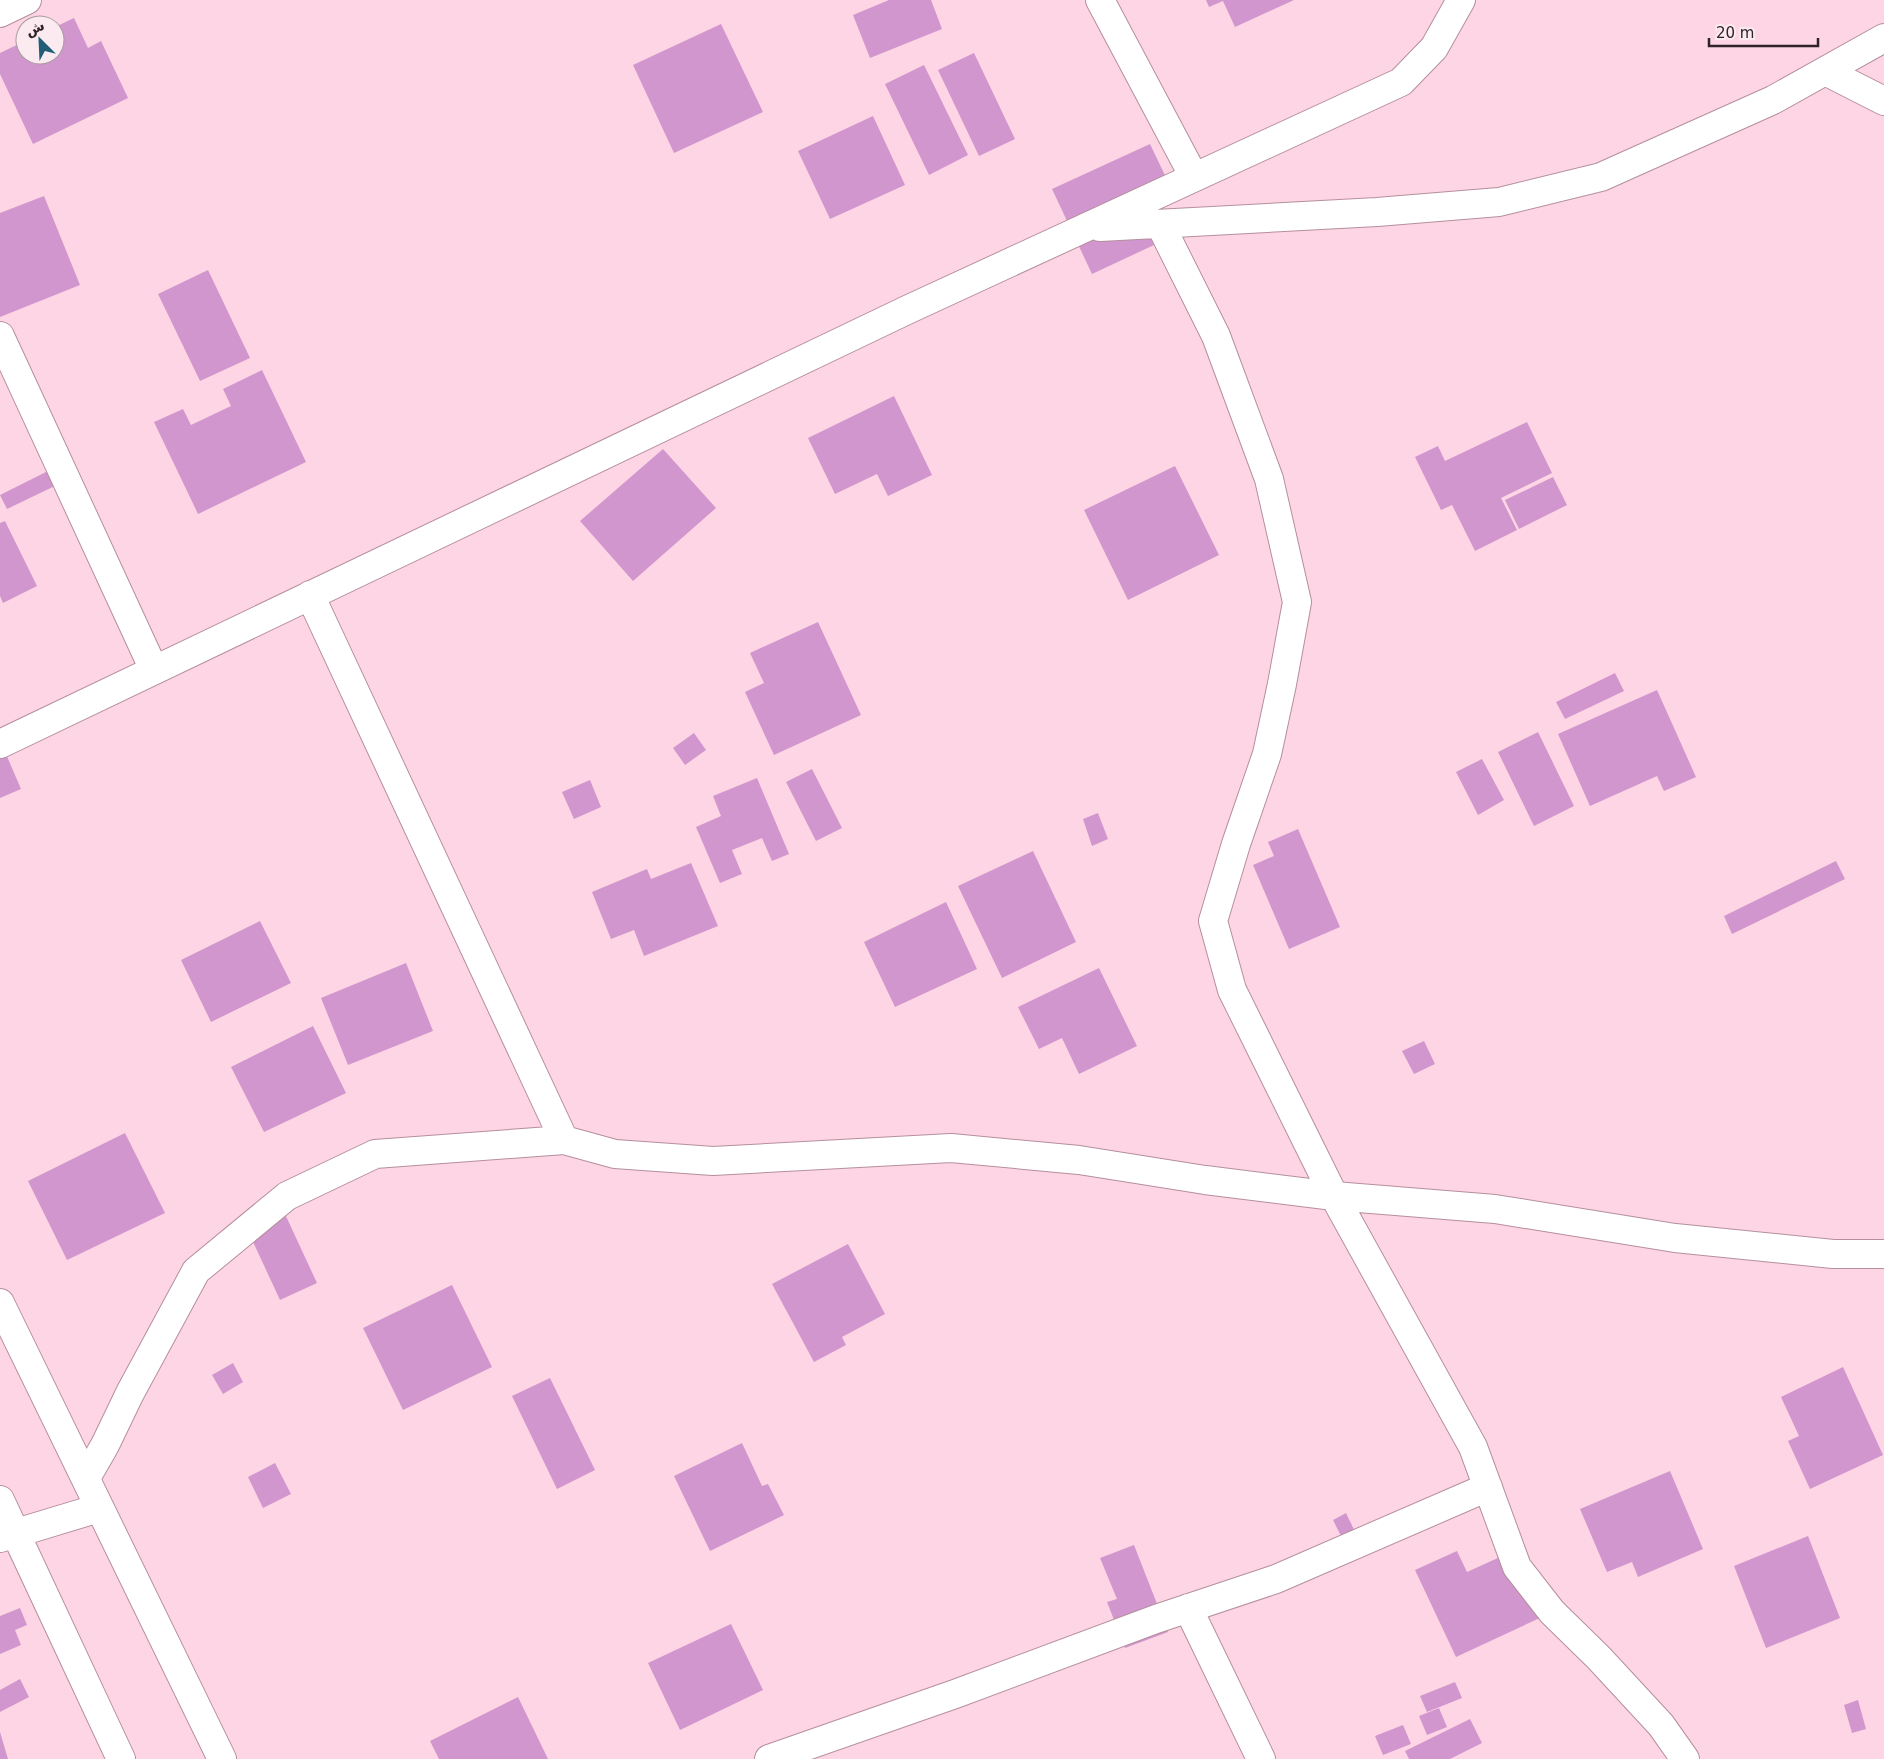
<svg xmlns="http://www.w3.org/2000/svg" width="1884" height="1759" font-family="'DejaVu Sans',Vazirmatn,sans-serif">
	<rect width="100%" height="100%" fill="#fed5e4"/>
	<path fill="#d196ce" d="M889,0h42l11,29 -72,29 -17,-43z
		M1206,0h88l-59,27 -12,-26 -14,6z
		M74,18l14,30 13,-7 27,57 -95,46 -33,-70v-21l25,-12v14h30v-28z
		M721,24l42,88 -89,41 -41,-88z
		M974,53l41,86 -36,17 -41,-86z
		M924,65l44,90 -39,20 -44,-91z
		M873,116l32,69 -75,34 -32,-68z
		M1150,144l24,50 -35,17 15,34 -62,29 -40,-85z
		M44,196l36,89 -80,32v-104z
		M208,270l42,88 -50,23 -42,-87z
		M262,370l44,92 -108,52 -44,-92 29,-13 8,16 40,-19 -8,-17z
		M894,396l38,79 -44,21 -11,-22 -42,20 -27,-56z
		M1527,422l25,51 -51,25 16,32 -42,21 -23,-46 -11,5 -26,-53 23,-11 7,15z
		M663,449l53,59 -83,73 -53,-60z
		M1175,466l44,89 -91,45 -44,-90z
		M54,468l7,15 -54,26 -7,-14z
		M1553,477l14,28 -48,24 -14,-29z
		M5,521l32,65 -34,17 -3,-7v-73z
		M818,622l43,93 -87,40 -29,-63 19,-9 -14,-30z
		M1615,673l9,18 -59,28 -9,-17z
		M1657,690l39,87 -32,14 -7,-15 -67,30 -32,-72z
		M1538,732l36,74 -40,20 -36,-74z
		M694,733l12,17 -21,15 -12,-17z
		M0,740l21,49 -21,9z
		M1482,759l22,41 -26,15 -22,-43z
		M812,769l30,59 -26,13 -30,-59z
		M757,778l32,76 -17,7 -10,-23 -30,12 10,24 -22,9 -24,-56 25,-11 -8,-20z
		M590,780l11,27 -27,12 -12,-27z
		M1098,813l10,26 -16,7 -9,-27z
		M1298,829l42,98 -51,22 -36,-84 21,-9 -6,-14z
		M1033,851l43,91 -74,36 -44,-92z
		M1836,861l9,18 -113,55 -8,-18z
		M691,863l27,63 -74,30 -10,-26 -23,9 -19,-47 55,-23 4,10z
		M946,902l31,67 -82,38 -31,-65z
		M260,921l31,62 -80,39 -30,-62z
		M406,963l27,68 -85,34 -27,-67z
		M1099,968l38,78 -58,28 -17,-36 -23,11 -21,-42z
		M313,1026l33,67 -82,39 -33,-65z
		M1424,1041l11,23 -21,10 -12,-23z
		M125,1133l40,80 -98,47 -39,-79z
		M278,1199l39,84 -37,17 -39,-84z
		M848,1244l37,70 -43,23 4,8 -32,17 -42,-78z
		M452,1285l40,82 -89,43 -40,-82z
		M233,1363l10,19 -20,12 -11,-19z
		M1843,1367l40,88 -73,34 -22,-48 11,-5 -18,-39z
		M550,1378l45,92 -38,19 -45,-93z
		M742,1443l20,43 6,-2 16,31 -74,36 -36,-75z
		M275,1463l16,31 -28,14 -15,-31z
		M1670,1471l33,78 -65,28 -6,-15 -25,10 -27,-63z
		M1346,1513l12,25 -13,6 -12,-24z
		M1808,1536l32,82 -74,30 -32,-82z
		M1134,1545l34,87 -43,16 -18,-46 10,-3 -17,-41z
		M1457,1551l10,21 44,-20 31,65 -86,40 -41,-87z
		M20,1608l7,17 -12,5 6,15 -21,9v-38z
		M731,1624l32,66 -83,40 -32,-67z
		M20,1679l9,18 -29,15v-22z
		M1455,1682l7,16 -35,14 -7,-16z
		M518,1697l30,62h-109l-9,-18z
		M1858,1700l8,29 -14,4 -8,-28z
		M1439,1708l8,19 -20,8 -8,-19z
		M1470,1719l12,24 -32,16h-41l-4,-8z
		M1403,1725l8,19 -28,11 -8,-19z
		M0,1732l8,27h-8z"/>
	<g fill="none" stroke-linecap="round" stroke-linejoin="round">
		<defs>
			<path id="street" d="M1100,0l94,177
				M0,13l27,-13
				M1825,71l59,30
				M1160,224l56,112 53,143 28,123 -15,82 -15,70 -31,90 -23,77 19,69 102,206 139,251 44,120 35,45 47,46 62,67 24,34
				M1100,227l277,-15 122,-10 102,-25 172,-77 111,-62
				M0,336l154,334
				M310,595l254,545
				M0,744l907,-434 494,-228 33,-34 27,-48
				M86,1478l19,-33 25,-52 66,-122 91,-75 88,-42 189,-14 51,14 98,7 238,-13 128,12 126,20 129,16 161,13 180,29 158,16h51
				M0,1500l121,259
				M0,1538l99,-30
				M1188,1608l73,151
				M769,1759l186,-65 201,-75 120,-40 212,-92"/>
			<path id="secondary" d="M0,1303l222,456"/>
		</defs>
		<use href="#street" stroke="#b58f9d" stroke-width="30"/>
		<use href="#secondary" stroke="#b58f9d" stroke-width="30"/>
		<use href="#street" stroke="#fff" stroke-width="28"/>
		<use href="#secondary" stroke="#fff" stroke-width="28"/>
	</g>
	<g transform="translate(40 40) rotate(336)"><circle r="24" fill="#fbeaf0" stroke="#aa9aa0"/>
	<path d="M0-4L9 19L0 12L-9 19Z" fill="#1f5e74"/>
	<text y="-8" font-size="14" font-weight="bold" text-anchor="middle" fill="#312228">ش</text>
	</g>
	<path d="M1709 38v8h109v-8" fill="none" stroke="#312228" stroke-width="2.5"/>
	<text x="1716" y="38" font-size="15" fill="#312228" stroke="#fbeaf0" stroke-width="4" paint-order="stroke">20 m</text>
</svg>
